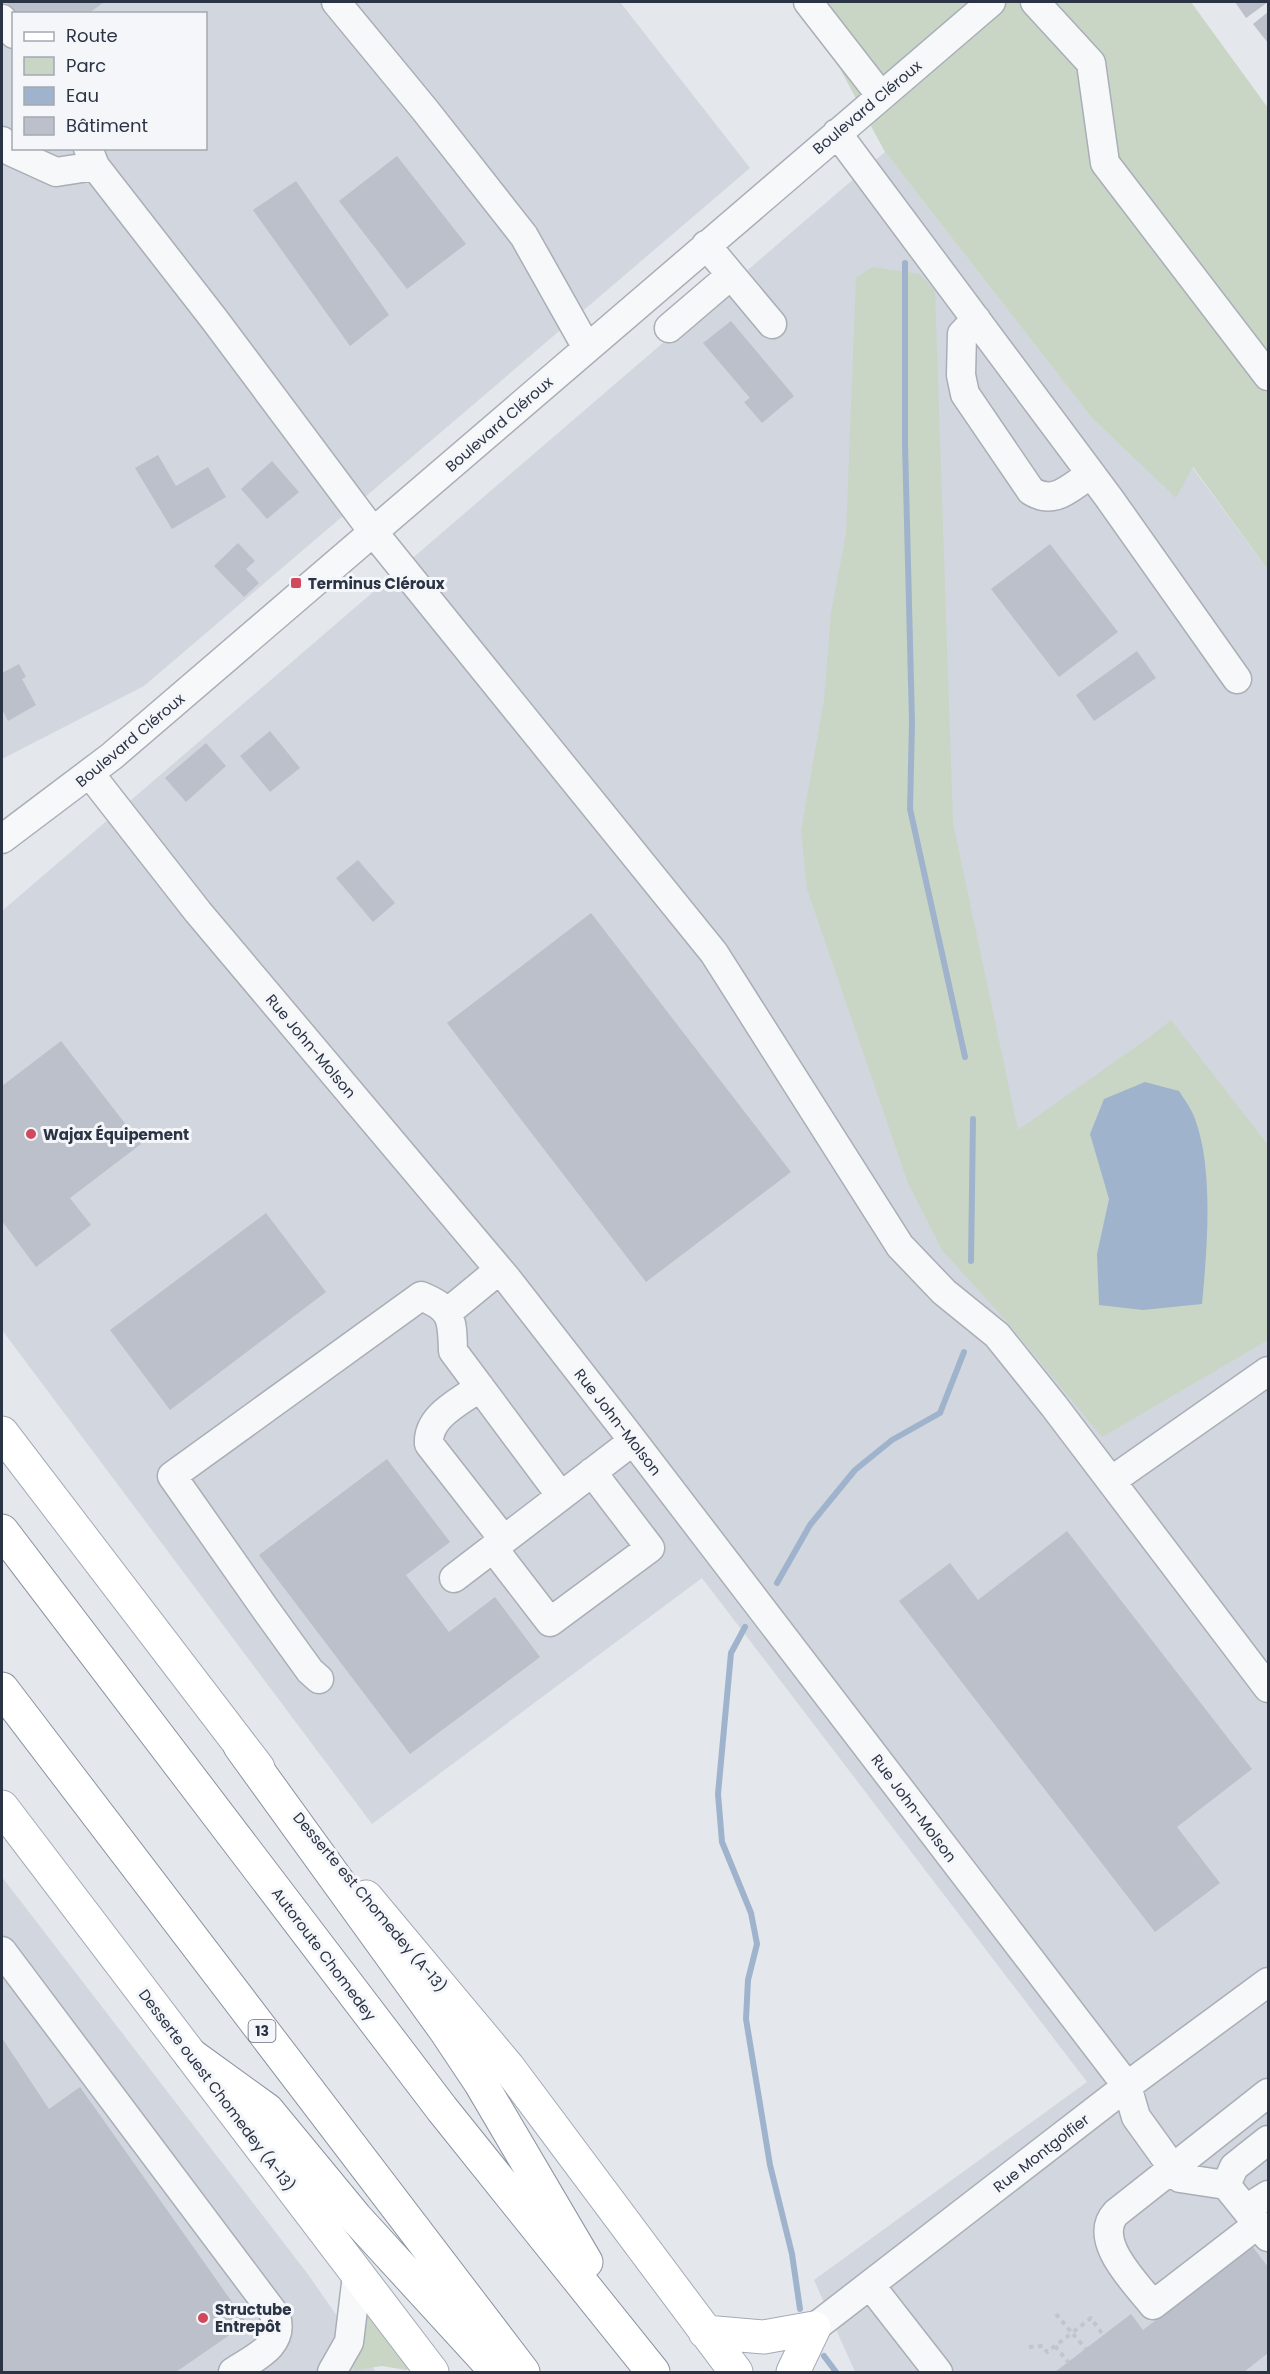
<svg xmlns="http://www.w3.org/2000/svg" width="1270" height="2374" font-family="Poppins,sans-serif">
	<rect width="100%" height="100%" fill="#e4e7ec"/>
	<path fill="#d2d6de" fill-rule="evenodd" d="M2,2h618l130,166 -606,518 -142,73zM14,14h192v134h-192z
		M885,152l206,265 85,80 16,-30 76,103v1802h-413l-41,-92 273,-198 -385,-504 -330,246 -370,-494v-419z
		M2,1877l305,396 69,99h-374z"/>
	<path fill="#c9d6c5" d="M804,2h387l77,106v462l-75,-103 -17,31 -85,-81 -206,-265z
		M872,267l48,7 15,17 18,532 65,307 133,-94 20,-16 97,125v195l-166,97 -95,-115 -65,-72 -34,-67 -101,-294 -6,-58 23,-131 7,-87 15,-79 10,-256z
		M368,2316l40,53 -2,1 -24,-4 -27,4 -4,-4 12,-49z"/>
	<path fill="#9fb4cc" d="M1145,1082l34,9c6,9 13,19 16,28 19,50 12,132 7,185l-59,6 -44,-5 -2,-51 12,-55 -19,-65 14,-35z"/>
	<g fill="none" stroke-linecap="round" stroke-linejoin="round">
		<path stroke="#9fb4cc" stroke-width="6" d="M905,263v181l7,278 -2,87 55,248
			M971,1261l2,-142
			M777,1583l33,-58 45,-55 37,-30 48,-27 24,-61
			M745,1627l-14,26 -13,141 4,48 29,71 6,31 -9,36 -2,39 24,146 22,89 8,55
			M824,2356l12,16"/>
	</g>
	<path fill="#bbc0ca" d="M6,2h98l-16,12h-73z
		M1235,2h33l-22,16z
		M1268,12v31l-15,-19z
		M397,156l69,88 -59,45 -68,-88z
		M296,181l93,134 -39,31 -97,-136z
		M731,321l63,75 -32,27 -18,-21 6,-4 -47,-55z
		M158,455l18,31 32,-19 18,30 -54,32 -37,-61z
		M272,461l27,31 -32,27 -26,-30z
		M238,543l17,18 -9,8 13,14 -15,14 -30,-31z
		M1050,544l68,88 -59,45 -68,-88z
		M1137,651l19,27 -62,43 -18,-26z
		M19,664l7,13 -4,2 14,26 -28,16 -6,-12v-36z
		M270,731l30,37 -30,24 -30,-36z
		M206,743l20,23 -40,36 -21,-24z
		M358,860l37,43 -22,19 -37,-44z
		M591,913l200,259 -145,110 -199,-259z
		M61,1041l80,103 -71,54 21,27 -55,42 -34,-46v-135z
		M266,1213l60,79 -156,118 -60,-80z
		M387,1459l63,83 -44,33 43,57 46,-35 45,60 -130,97 -151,-199z
		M1067,1531l185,238 -75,58 43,56 -65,49 -256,-331 51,-38 28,37z
		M2,2038l47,71 31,-22 167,236 -71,49h-174z
		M1252,2246l16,21v86l-24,19h-189l76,-58 12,16z"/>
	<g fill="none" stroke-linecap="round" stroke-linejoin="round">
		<defs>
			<path id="minor" d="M336,2l89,108 99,126 63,112
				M808,2l73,94
				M1035,2l56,61 14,100 163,213
				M2,19l12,15
				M837,133l272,365 128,181
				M2,141l10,11 44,20 39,-6
				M88,148l7,18 119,153 160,214 340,420 186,293 44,46 53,43 57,71 214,282
				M706,245l66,79
				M976,319l-14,15 -1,41 4,19 66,97c24,15 39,-4 60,-17
				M669,328l62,-53
				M90,774l108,138 310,368 116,149 503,657 9,31 44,61 46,7 42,52
				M2,839l110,-83 879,-754
				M448,1312l51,-42
				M480,1387c-20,15 -53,29 -51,57l75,96
				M1111,1481l157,-110
				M493,1548l57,74 100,-74 -58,-76
				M454,1578l179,-137
				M319,1679l-9,-8 -44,-61 -94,-134 249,-180c32,13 31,23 32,55l108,145
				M2,1951l274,365c9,30 -22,42 -43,56
				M1226,2185l8,-18 34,-27
				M1246,2209l22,-14
				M1258,2224l-105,81c-17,-22 -62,-65 -37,-92l152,-120
				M870,2285l68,87
				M814,2328l313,-242 141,-104
				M332,2372l17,-30 8,-67"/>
			<path id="major" d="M2,1433l256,335
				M2,1807l430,565
				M366,1897l142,170 228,305
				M705,2332l59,5 50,-9
				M793,2372l21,-44"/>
			<path id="highway" d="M2,1531l440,578 211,263
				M2,1689l521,683
				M240,1746l206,285 34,51 106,180
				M191,2055l76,55 89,108 141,154"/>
		</defs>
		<use href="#minor" stroke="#a9aeb7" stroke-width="31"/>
		<use href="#major" stroke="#a3abb8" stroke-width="35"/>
		<use href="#highway" stroke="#8b94a3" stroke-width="35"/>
		<path stroke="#c2c5cb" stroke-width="4" stroke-dasharray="4.5 4.5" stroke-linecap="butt" d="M1056,2314l16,19 19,-15 12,17
			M1055,2346l13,16
			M1029,2347l14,-1 4,6 25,-19 14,16"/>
		<use href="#minor" stroke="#f7f8fa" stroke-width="28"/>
		<use href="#major" stroke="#fff" stroke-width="33"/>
		<use href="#highway" stroke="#fff" stroke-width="33"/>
	</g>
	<g fill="#d1495b" stroke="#f4f6f9" stroke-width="2">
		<rect x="290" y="577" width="12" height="12" rx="3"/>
		<circle cx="31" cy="1134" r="6"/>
		<circle cx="203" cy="2318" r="6"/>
	</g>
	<g text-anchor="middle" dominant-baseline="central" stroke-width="6" stroke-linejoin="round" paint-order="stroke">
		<rect fill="#f4f6f9" stroke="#676e7b" stroke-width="1.5" x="248.5" y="2020" width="27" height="22" rx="4.5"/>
		<g font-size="14" font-weight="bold" fill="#2b3445">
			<text x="262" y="2031">13</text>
		</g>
		<g font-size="15" fill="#2b3445" stroke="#f4f6f9">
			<text transform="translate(867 107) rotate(-40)">Boulevard Cléroux</text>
			<text transform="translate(499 424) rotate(-41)">Boulevard Cléroux</text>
			<text transform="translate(130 740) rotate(-40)">Boulevard Cléroux</text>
			<text transform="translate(311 1046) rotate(50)">Rue John-Molson</text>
			<text transform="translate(618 1422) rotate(52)">Rue John-Molson</text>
			<text transform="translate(914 1808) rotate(53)">Rue John-Molson</text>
			<text transform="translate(370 1902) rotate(50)">Desserte est Chomedey (A-13)</text>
			<text transform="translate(324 1954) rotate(53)">Autoroute Chomedey</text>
			<text transform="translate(217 2090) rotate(53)">Desserte ouest Chomedey (A-13)</text>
			<text transform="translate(1041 2153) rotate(-38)">Rue Montgolfier</text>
		</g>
		<g font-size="15" font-weight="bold" fill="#2b3445" stroke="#f4f6f9" text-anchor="start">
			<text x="308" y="583">Terminus Cléroux</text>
			<text x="43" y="1134">Wajax Équipement</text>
			<text x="215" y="2309">Structube<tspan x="215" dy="17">Entrepôt</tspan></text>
		</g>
	</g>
	<rect width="1270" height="2374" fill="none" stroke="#2b3445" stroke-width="6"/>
	<rect x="12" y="12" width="195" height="138" fill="#f4f6f9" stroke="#a4a8b1" stroke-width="1.5"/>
	<rect x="24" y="32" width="30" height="9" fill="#ffffff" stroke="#a4a8b1" stroke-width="1.5"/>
	<text x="66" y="42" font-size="18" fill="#2b3445">Route</text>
	<rect x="24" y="57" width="30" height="18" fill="#c9d6c5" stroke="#a4a8b1" stroke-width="1.5"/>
	<text x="66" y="72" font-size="18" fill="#2b3445">Parc</text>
	<rect x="24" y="87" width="30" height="18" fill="#9fb4cc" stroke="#a4a8b1" stroke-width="1.5"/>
	<text x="66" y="102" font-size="18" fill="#2b3445">Eau</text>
	<rect x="24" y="117" width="30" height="18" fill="#bbc0ca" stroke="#a4a8b1" stroke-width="1.5"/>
	<text x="66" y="132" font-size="18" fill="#2b3445">Bâtiment</text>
</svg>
